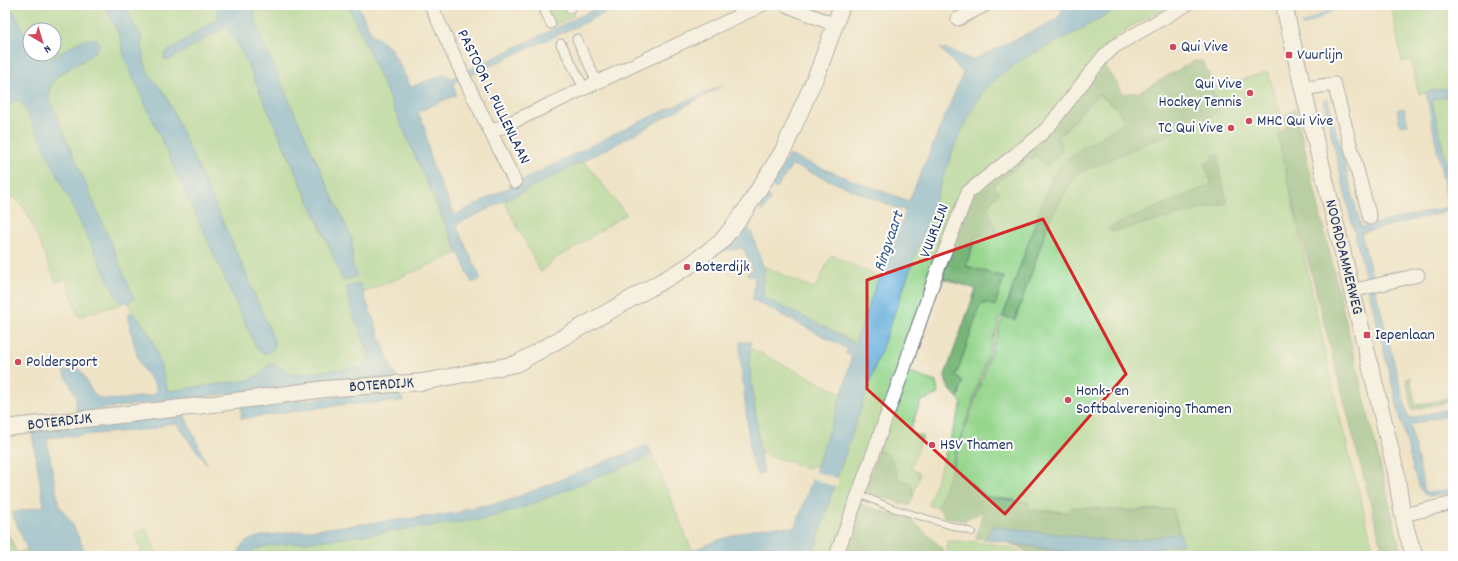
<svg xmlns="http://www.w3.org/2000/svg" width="1458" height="561" font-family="Dekko,sans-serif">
	<rect width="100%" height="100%" fill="#fff"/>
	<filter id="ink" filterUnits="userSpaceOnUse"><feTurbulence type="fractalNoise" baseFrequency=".025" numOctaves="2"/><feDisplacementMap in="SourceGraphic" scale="8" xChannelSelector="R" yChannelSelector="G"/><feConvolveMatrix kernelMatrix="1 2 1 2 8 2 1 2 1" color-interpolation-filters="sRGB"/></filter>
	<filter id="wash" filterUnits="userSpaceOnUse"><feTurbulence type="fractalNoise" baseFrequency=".012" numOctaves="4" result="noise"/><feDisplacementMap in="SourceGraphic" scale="16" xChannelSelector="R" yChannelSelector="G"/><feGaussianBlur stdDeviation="0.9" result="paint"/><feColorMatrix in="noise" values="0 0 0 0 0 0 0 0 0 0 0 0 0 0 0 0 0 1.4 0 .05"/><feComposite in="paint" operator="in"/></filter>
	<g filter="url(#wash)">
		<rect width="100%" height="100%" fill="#efe3c6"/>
		<path fill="#95d58c" stroke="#588275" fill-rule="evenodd" d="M10,5h94l16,31 5,23 131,288c6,7 11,9 18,1v-8l-32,-75 -76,-169 -17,-22 -5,-12 -3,-27 -7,-10 -9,-20h92l1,13 -54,36 5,6 56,-33 7,8 10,17 102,229 13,-5 -5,-12v-25l-25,-54 -67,-149 -6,-21v-10h94l110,248 -95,40 -3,-9 -14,3 9,33 14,32 -3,12 -5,3 -71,8 -21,-10 -8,9 -12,6 -79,11 -3,-1 -7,-27 -9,-26 -12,-18 -7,-6 -4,-11 4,-1 2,-3 -85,-200 1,-11 7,-10 34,-23 -13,-12 -30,19h-6l-7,-7h19v-24h-24v14z
			M544,5c14,0 23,-4 30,11l-21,9z
			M1123,5h48l-41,22 -17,12 -67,81 -17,17 -55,45 -142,374h-19l19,-64 44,-128 77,-214 11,-25 20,-36 20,-17 22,-15 52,-26z
			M1391,5h62v82l-34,7 -8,-34 -9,2z
			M5,49c7,15 10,22 0,37z
			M1268,72l14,47 -4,16 57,263 40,158h-232l-1,-5 41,-7 -10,-35 -105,3 -39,-2 -1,-8 -41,-5 -34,-28 -15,38 -8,-1 -1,-3 33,-100 -4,-5 5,-17 -7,-5 24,-70 4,-3h3l17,-26 -38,-11 27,-81 42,-30 12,11 15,-16 -4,-12 40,-44 20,15 8,14 -42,24 -16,12 -14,15 -11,26 -40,116 12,4 35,-101 25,-45 146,-67 -10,-18zM1001,316l2,1 -51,151 -1,-1z
			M1453,95v98l-21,-91 3,-3z
			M18,100l5,4 6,9 87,183 5,8 -42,13 -13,-38 -10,3 -30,-72 -11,-12 -10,-2v-84l8,-10z
			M584,161l42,53 -55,36 -14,7 -15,15 -2,-1 -36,-70z
			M831,255l48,22 -24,66 -92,-46 1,-28 -1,-3 52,23z
			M750,348l92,46 -25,71 -9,3 -47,-15 -12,-91z
			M907,372l29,10 2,12 -17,7 -12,31 14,4 -12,33 9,4 -7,24 -2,-14 -12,-4 -10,-24 -11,-5z
			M652,453l40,98 -14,5h-425l-1,-4 1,-2 13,-4 67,-7 49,-7 140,-24 125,-51z
			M5,527l12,26 10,-4 3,7h-25z
			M146,528l12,28h-24l8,-4 -7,-19z
			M947,541c28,0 55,1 81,15h-80z
			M743,548l8,1 6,4 1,3h-37z"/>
		<path fill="#78b678" stroke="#4a726b" d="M1194,61h8l7,12 2,16 10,18 -6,7 -139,60 -26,45 -35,101 -12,-4 40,-116 11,-26 13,-15 17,-12 41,-25 -7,-13 -20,-15 -40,44 4,12 -15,16 -12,-11 -42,30 6,8 -12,13 11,29 -23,1 -9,30 38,11 -9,29 -11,-3 -4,3 -24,70 7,5 -5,17c-8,-7 -12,-13 -13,-23l31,-86 -35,-11 31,-82 131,-132 21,30 13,-2 1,1z
			M1295,108l107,448h-18l-93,-362 -13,-59 10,-11 -6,-5z
			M1214,154l6,1 -2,8 9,40 -116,29 -3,-4 104,-44 -8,-20 8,-4z
			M1410,377l6,28 37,-8v4l-41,9 -6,-32z
			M878,450l11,5 10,24 12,4 2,14 -4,9 -44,-15z
			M952,468l35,29 41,5 1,8 39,2 4,-5 63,4 38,-2 7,24 -50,8h-17l-119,-15 -9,13 -9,-1 7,-27 -19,10 -19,-4 -7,-10z
			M859,504l53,16 31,29 1,7h-103z
			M1010,544l72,11 1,1h-50l-16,-10z"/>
		<path fill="#61abd9" stroke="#3e6d9c" d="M5,5h5l20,39v10h5l7,7c20,-1 33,-26 54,-22l3,5c-6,19 -39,22 -48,41 -2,4 -2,9 -2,13l85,200 -2,3 -11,3 -5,-8 -93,-192 -5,-4 -6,2 -7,10v-26l7,-14 -1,-8 -6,-15z
			M104,5h21l9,20 7,10 3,27 5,12 17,22 76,169 32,75v8c-7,8 -12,6 -18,-1l-131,-288 -5,-23z
			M217,5h37v10l6,21 67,149 25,54v25l5,12 -14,5 -18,-45 -83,-184 -10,-17 -7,-8 -56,33 -5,-1v-5l54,-36z
			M348,5h10l14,30h2l17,14 20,38 33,-13 8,4 151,-73h20l-170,78 3,12 -38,17 6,13 8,40 23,50c88,-45 177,-93 269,-130l-115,63 -153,77 25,54 -9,4z
			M1062,5h61l-45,26 -52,26 -22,15 -20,17 -20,36 -11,25 -77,214 -44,128 -19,64h-55l-1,-3c-16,-9 -20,-1 -35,3 -11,2 -32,0 -44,0 34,-13 80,-35 116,-28l2,-2 46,-131 10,-40 -6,-1 2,-5 -95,-49 2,-23 -7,-2 -1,-2 6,-3 -10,-22 -22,4 22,-26 8,5 13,38 -1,25 1,4 49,23 42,22 24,-66 3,-1 23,-63v-3l-6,-1 -107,-44 -16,24 -5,-3 18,-31 63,25 57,21 54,-128 -23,-25 15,4 17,8 78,-37c7,-4 11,-8 13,-16z
			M1453,87v8l-18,4 -3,3 21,91v32l-4,-14 -88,22 47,184 3,1 42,-10v6l-43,11 15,66 3,2 25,-5v4c-32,7 -29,8 -40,-23l-60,-242 -30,-127 5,-1 33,128 87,-20 -22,-115z
			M1404,108l4,17 -8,1 -3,-16z
			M766,196l5,2 -8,14 -5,-4z
			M360,284l30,80 6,12 7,25 -64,4 -98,14v-13l141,-14 -91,-6 -215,26v-16l-13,-25 15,-2 3,2c5,8 10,21 17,26 8,6 44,-1 55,-2l4,-4c-2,-9 -9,-14 -14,-21 -8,-16 -12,-38 -15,-56l4,-1c22,18 28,50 35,77l3,1 79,-11 12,-6 8,-9 5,-1 16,11 71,-8 5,-3 3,-12 -14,-32 -9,-33z
			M740,342h11l-2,20 10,86 5,24 -6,4 -7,-18 -11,-101z
			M184,414l23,50 -14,-17 -15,-23 -9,-1 -15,6 -106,9 -1,3 12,64 14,20 14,31h-57l-18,-43 32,-7 -12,-71 2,-4z
			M645,446h3l4,7 -5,4 -125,51 -38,11 -151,20 -67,7 -13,4 -1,2 1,4h-14c-2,-15 17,-19 28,-21l191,-22 7,-4 42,-8z
			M993,526l120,15h17l50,-8 3,11 -41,7 1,5h-50l-108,-17z"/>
		<path fill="#efe3c6" d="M813,471l26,8 -3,8 -25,-9z"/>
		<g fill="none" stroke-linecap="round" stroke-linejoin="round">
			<path stroke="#61abd9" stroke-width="3.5" d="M1303,25l38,-20"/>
		</g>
	</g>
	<g filter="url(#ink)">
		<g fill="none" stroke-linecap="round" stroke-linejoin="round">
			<defs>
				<path id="service" d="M859,494l33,14 80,24"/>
				<path id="pedestrian" d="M542,5l9,19
					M569,5l1,3
					M577,39l20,43
					M561,44l23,44"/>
				<path id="minor" d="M431,5l29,64 55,113
					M786,5l49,20
					M958,19l27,-14
					M1303,89l31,-5 36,134
					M491,132l271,-127
					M1352,291l66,-16
					M1403,515l50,-12
					M836,556l68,-188 32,-94 32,-82 72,-57 10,-10 52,-67 13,-12 71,-41"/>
				<g id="tertiary">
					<path id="s1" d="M1284,5l19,84 93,383c4,28 8,58 19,84"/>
					<path id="s2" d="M5,428l185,-21 135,-18 98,-7 93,-18 171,-97 34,-25 24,-31 38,-60 36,-82 23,-64"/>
				</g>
			</defs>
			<use href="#service" stroke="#656e82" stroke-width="8"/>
			<use href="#pedestrian" stroke="#656e82" stroke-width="11"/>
			<use href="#minor" stroke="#656e82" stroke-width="15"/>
			<use href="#tertiary" stroke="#656e82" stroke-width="18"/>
			<use href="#service" stroke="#fff" stroke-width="6"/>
			<use href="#pedestrian" stroke="#fff" stroke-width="9"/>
			<use href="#minor" stroke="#fff" stroke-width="13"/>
			<use href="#tertiary" stroke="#fff" stroke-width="16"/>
		</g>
	</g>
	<path d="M0 0H1458V561H0ZM1043,219l83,155 -121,140 -138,-125v-109z" fill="#efe3c6" fill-opacity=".55" fill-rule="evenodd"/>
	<path fill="none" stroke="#d62828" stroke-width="3" stroke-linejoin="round" d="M1043,219l83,155 -121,140 -138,-125v-109z"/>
	<g fill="#d1495b" stroke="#fff" stroke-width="1.5">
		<circle cx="1173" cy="47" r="4"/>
		<rect x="1285" y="51" width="8" height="8" rx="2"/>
		<circle cx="1250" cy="93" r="4"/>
		<circle cx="1249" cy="121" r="4"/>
		<circle cx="1231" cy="128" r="4"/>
		<circle cx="687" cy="267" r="4"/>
		<rect x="1363" y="331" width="8" height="8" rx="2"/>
		<circle cx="18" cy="362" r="4"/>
		<circle cx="1068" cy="400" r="4"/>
		<circle cx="932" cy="445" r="4"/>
	</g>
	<g text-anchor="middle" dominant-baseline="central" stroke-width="4" stroke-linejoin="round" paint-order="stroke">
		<g font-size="16" fill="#1b2f5e" stroke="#fff" text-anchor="start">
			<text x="1181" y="47">Qui Vive</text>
			<text x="1297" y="55">Vuurlijn</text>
			<text x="1242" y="84" text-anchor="end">Qui Vive<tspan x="1242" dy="18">Hockey Tennis</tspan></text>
			<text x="1257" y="121">MHC Qui Vive</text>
			<text x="1223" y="128" text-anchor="end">TC Qui Vive</text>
			<text x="695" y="267">Boterdijk</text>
			<text x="1375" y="335">Iepenlaan</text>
			<text x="26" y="362">Poldersport</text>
			<text x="1076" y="391">Honk- en<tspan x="1076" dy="18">Softbalvereniging Thamen</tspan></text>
			<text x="940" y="445">HSV Thamen</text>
		</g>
		<g font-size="16" fill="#1b2f5e" stroke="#fff">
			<text transform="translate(493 97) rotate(64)">PASTOOR L. PULLENLAAN</text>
			<text transform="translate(935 231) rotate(-69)">VUURLIJN</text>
			<text stroke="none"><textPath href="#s1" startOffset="259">NOORDDAMMERWEG</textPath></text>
			<text stroke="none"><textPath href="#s2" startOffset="379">BOTERDIJK</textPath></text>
			<text stroke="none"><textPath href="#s2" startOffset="55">BOTERDIJK</textPath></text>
		</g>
		<g font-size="17" font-style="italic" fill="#345a89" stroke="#fff">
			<text transform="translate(890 242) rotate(-71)">Ringvaart</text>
		</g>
	</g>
	<rect width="1458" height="561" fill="none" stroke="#fff" stroke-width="20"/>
	<g transform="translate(42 42) rotate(142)"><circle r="19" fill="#ffffff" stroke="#a4acbf"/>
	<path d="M0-3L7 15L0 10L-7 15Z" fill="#d1495b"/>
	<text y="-6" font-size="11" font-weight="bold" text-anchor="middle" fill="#1b2f5e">N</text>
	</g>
</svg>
